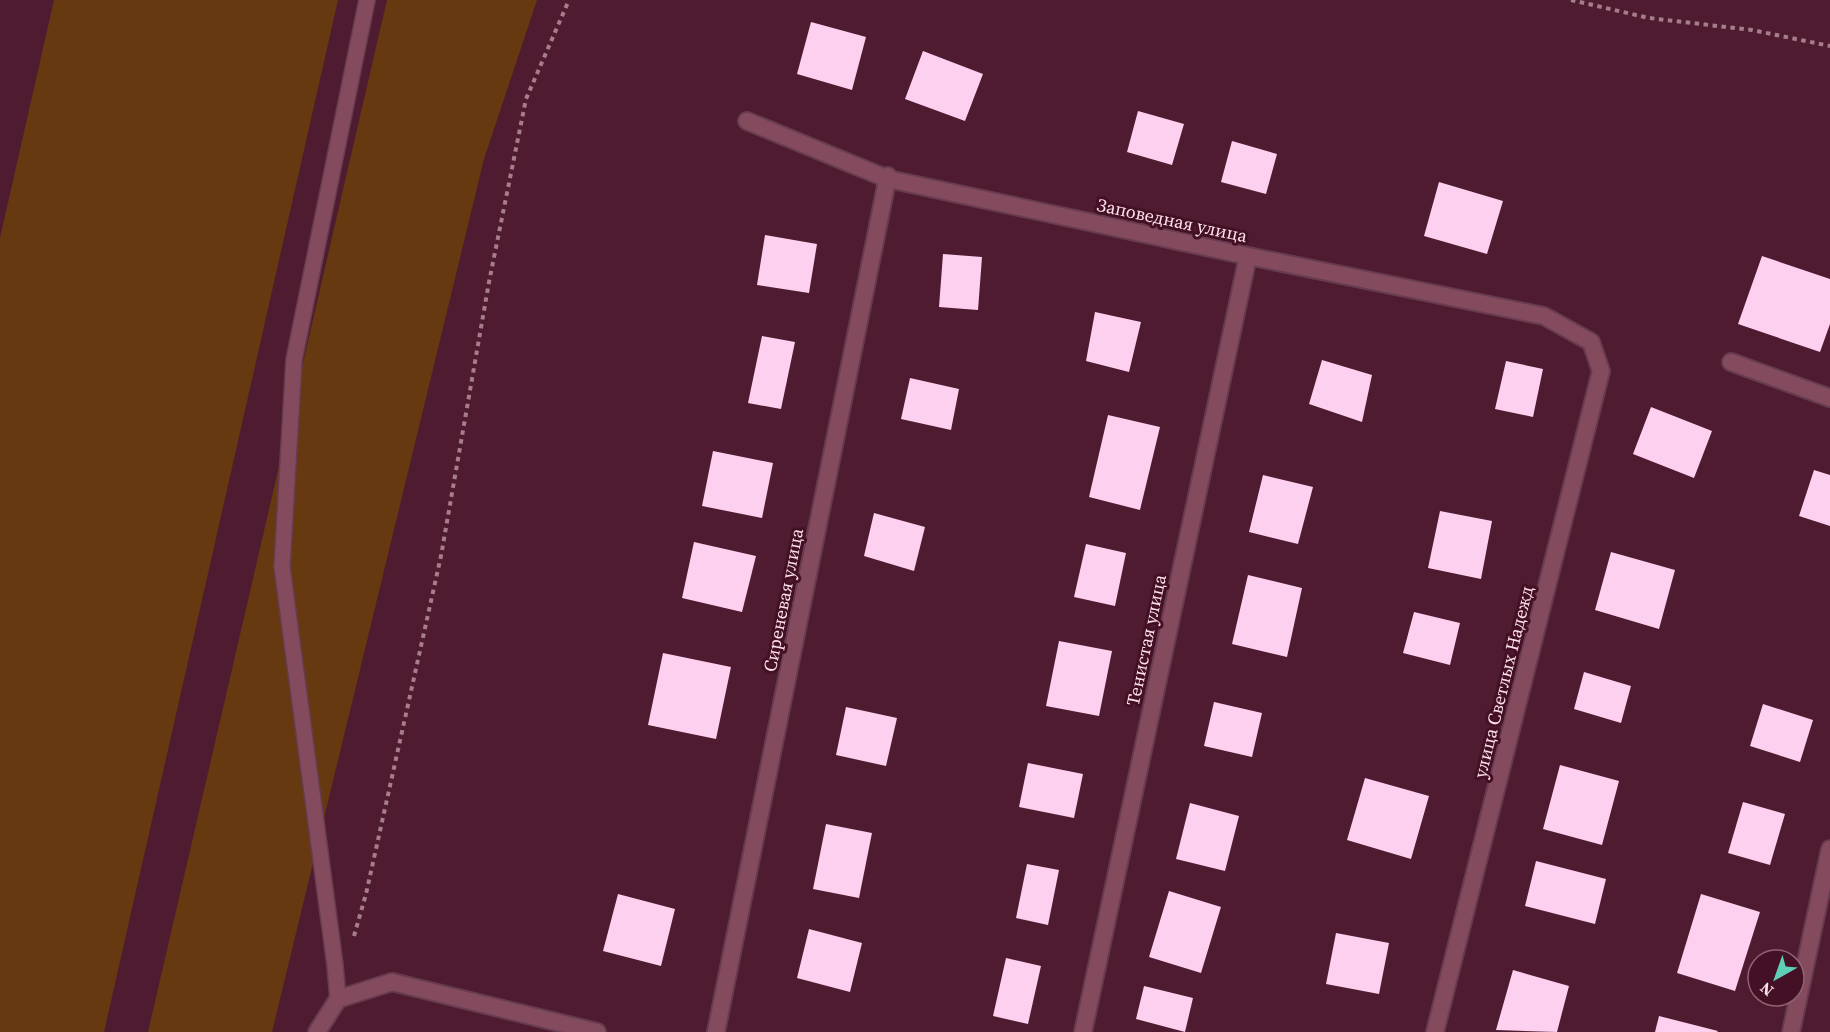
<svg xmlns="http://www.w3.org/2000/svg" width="1830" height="1032" font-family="'Source Serif 4',serif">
	<rect width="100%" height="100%" fill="#4f1b30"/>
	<path fill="#673910" d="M54,0h284l-234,1032h-104v-794z
		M387,0h150l-53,159 -212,873h-124z"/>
	<path fill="#fed0ef" d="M811,22l55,15 -14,53 -55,-16z
		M923,51l60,23 -18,47 -60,-22z
		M1138,111l46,13 -12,41 -45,-13z
		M1232,141l45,13 -11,40 -45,-12z
		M1439,182l64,19 -16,53 -63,-18z
		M765,235l52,9 -8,49 -52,-8z
		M943,254l39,3 -4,53 -39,-3z
		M1762,256l68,23v45l-10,28 -82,-28z
		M1095,312l46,10 -12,50 -43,-11z
		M762,336l33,6 -14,67 -33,-6z
		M1322,360l50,15 -10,47 -53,-18z
		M1506,361l37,8 -10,48 -38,-8z
		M910,378l49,11 -8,41 -50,-11z
		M1651,407l61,24 -18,47 -61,-24z
		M1108,415l52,12 -20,83 -51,-13z
		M713,451l60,12 -11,55 -60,-12z
		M1814,470l16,5v51l-31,-10z
		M1263,475l50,12 -15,57 -49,-12z
		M1440,511l52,10 -11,58 -53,-11z
		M874,513l51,14 -11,44 -50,-15z
		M694,542l62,14 -14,56 -60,-14z
		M1086,544l40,9 -11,53 -41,-9z
		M1611,552l64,18 -16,59 -64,-19z
		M1248,575l54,13 -15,69 -55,-13z
		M1414,612l46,11 -10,42 -47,-12z
		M1059,641l53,10 -13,65 -53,-10z
		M663,653l68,14 -15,72 -68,-14z
		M1584,672l47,14 -10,37 -47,-14z
		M1214,702l48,11 -10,44 -48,-11z
		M1763,704l50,16 -13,42 -50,-16z
		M846,707l51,11 -11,48 -50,-11z
		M1028,763l55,11 -9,44 -55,-11z
		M1560,765l59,16 -17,64 -59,-16z
		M1365,778l64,18 -18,63 -64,-19z
		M1743,802l42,12 -15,51 -42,-12z
		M1190,803l49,13 -14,55 -49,-12z
		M826,824l46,9 -13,65 -46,-9z
		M1536,861l70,18 -11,45 -70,-18z
		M1027,864l32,6 -11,55 -32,-7z
		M1169,891l52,16 -20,66 -52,-16z
		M618,894l57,15 -14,57 -58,-15z
		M1701,894l59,18 -25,79 -58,-18z
		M809,929l53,14 -12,49 -53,-14z
		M1336,933l53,10 -10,51 -53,-10z
		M1006,958l35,8 -13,58 -35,-8z
		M1513,970l56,16 -12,46 -61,-2z
		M1144,986l49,12 -8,34 -49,-13z
		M1659,1016l59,15 -1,1h-62z"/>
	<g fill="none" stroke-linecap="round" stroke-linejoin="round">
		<defs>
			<path id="service" d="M338,999l-3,-34 -53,-398 12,-207 73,-360"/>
			<path id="minor" d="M747,121l141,58 360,77 296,60 47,26 10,29 -166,661
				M1731,362l99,36
				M716,1032l172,-856
				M1083,1032l165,-776
				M1791,1032l39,-183"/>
			<path id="tertiary" d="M317,1032l21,-33 54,-17 205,50"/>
		</defs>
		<use href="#service" stroke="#673c4f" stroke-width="18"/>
		<use href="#minor" stroke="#673c4f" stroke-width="20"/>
		<use href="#tertiary" stroke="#673c4f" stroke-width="20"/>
		<path stroke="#a57d8b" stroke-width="4" stroke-dasharray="4.5 4.5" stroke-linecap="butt" d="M1571,0l78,18 103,12 78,16
			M354,936l12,-42 75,-338 48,-274 37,-183 43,-99"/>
		<use href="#service" stroke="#844b5f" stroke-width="15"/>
		<use href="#minor" stroke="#844b5f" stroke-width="16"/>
		<use href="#tertiary" stroke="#844b5f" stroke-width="16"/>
	</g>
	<g text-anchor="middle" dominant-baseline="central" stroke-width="6" stroke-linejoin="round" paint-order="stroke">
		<g font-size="18" fill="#fee2ea" stroke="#441026">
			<text transform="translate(1172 220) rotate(12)">Заповедная улица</text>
			<text transform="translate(783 600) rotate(-79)">Сиреневая улица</text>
			<text transform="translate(1146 640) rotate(-78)">Тенистая улица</text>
			<text transform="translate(1503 682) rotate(-76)">улица Светлых Надежд</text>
		</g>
	</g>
	<g transform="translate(1776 978) rotate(220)"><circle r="28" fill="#441026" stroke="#8e6474" stroke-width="1.5"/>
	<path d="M0-4.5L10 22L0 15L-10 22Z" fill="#5eceb7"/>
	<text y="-9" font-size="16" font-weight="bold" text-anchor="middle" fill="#fee2ea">N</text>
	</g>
</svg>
